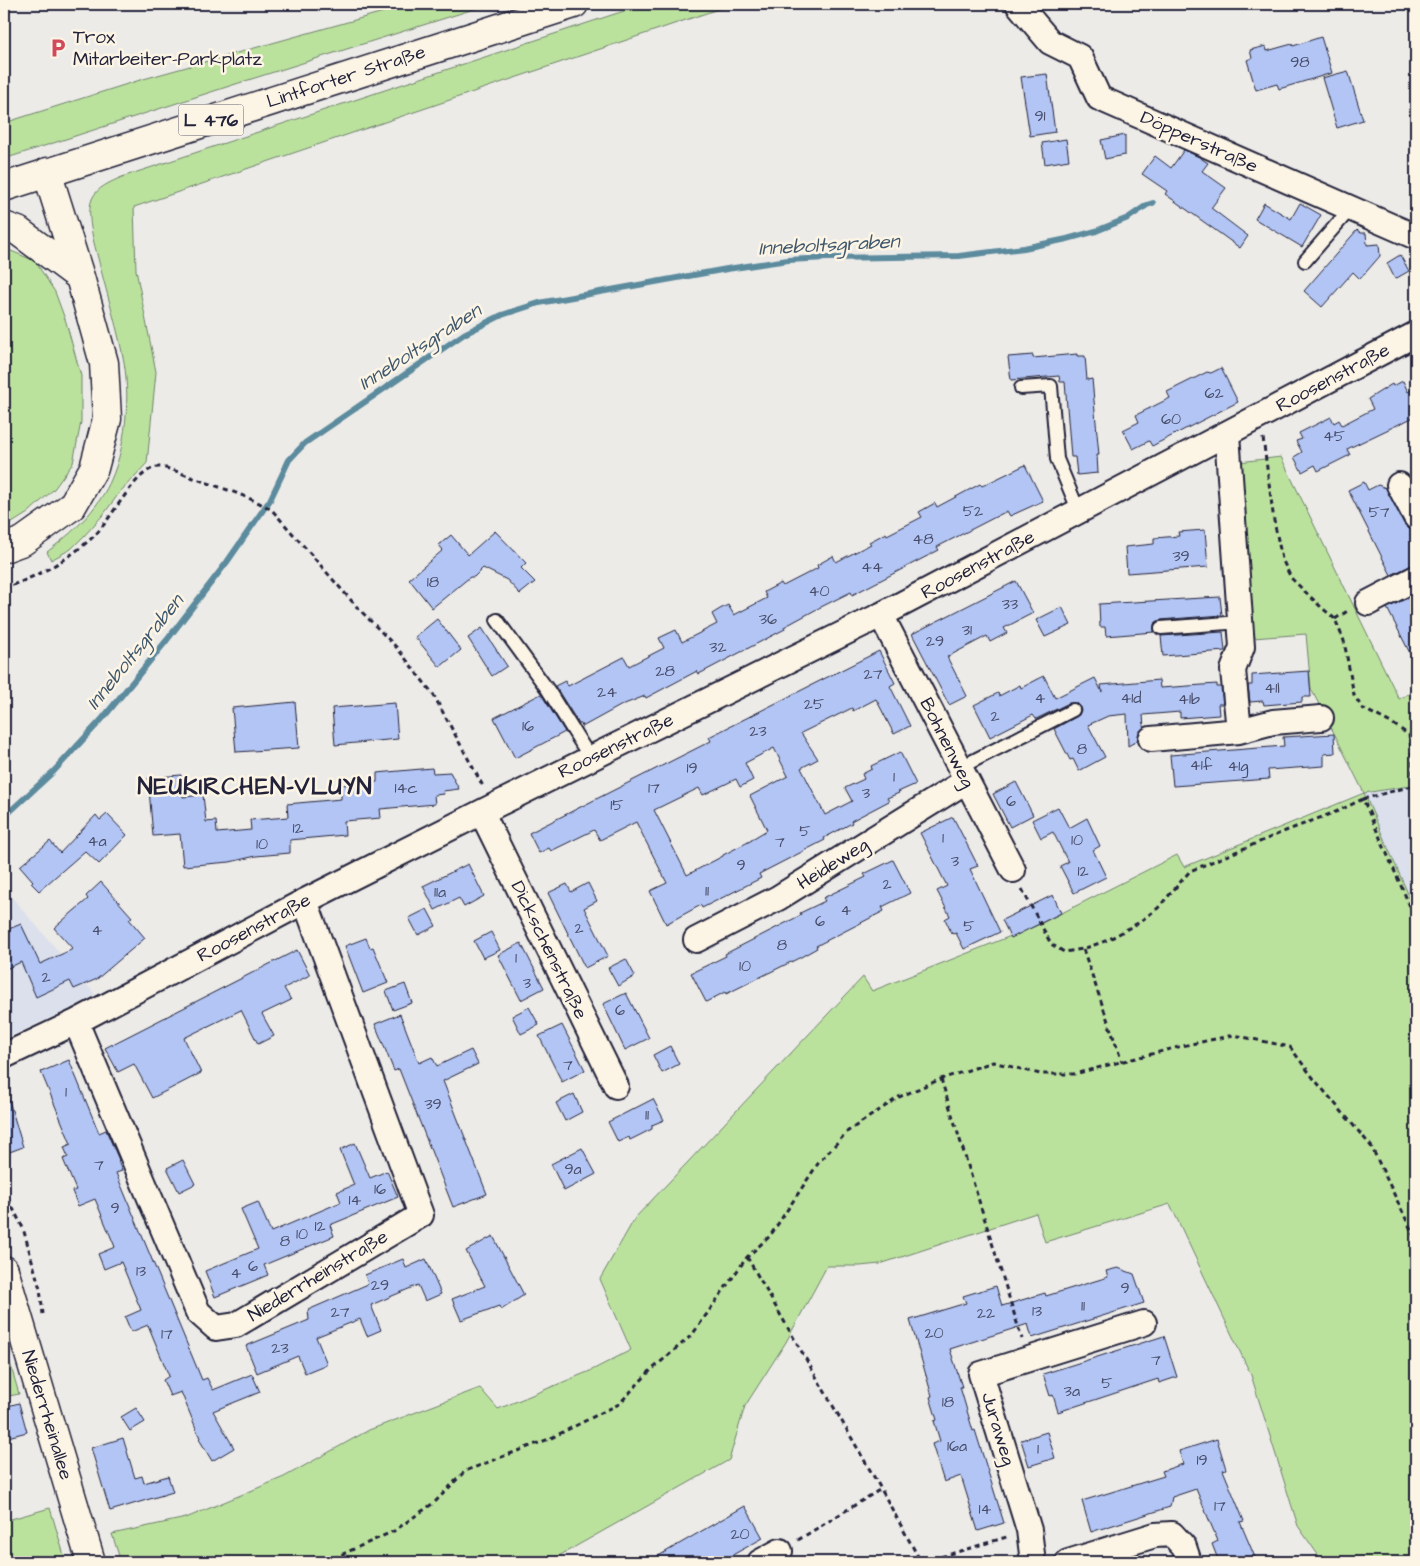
<svg xmlns="http://www.w3.org/2000/svg" width="1420" height="1566" font-family="'Architects Daughter',sans-serif">
	<rect width="100%" height="100%" fill="#edebe8"/>
	<filter id="ink" filterUnits="userSpaceOnUse"><feTurbulence type="fractalNoise" baseFrequency=".02" numOctaves="2"/><feDisplacementMap in="SourceGraphic" scale="10" xChannelSelector="R" yChannelSelector="G"/><feConvolveMatrix kernelMatrix="1 2 1 2 8 2 1 2 1" color-interpolation-filters="sRGB"/></filter>
	<g filter="url(#ink)">
		<path fill="#dbe0ec" d="M1416,785v127l-52,-119z
			M4,888l91,106 -7,6 -70,33 -14,4z"/>
		<path fill="#bbe29d" stroke="#6e826c" d="M412,4h78l-248,78 -238,77v-36l136,-43z
			M645,4h88l-599,203 2,63 20,102 -9,91 -27,29 -17,23 -19,21 -13,13 -20,11 -4,-8c21,-16 42,-34 56,-57 22,-35 28,-92 21,-133 -6,-32 -16,-64 -24,-96 -4,-17 -15,-49 -8,-67 5,-12 19,-17 30,-22z
			M4,248l31,13 20,31 11,30 15,54v46l-8,41 -19,26 -26,24 -24,15z
			M1281,457l118,242 17,-9v95l-52,8 52,119v650h-93l-25,-36 -47,-151 -81,-171 -125,38 -9,-29 -156,51 -20,2h-33l-41,76 -41,64 -16,54 -181,102h-427l-9,-28 74,-16 98,-41 85,-47 111,-42 18,21 92,-38 41,-21 -31,-71 35,-61 228,-241 9,14 164,-65 141,-71 7,12 180,-74 -28,-56 -25,-48 -5,-55 -53,4 -14,-176z
			M4,1342l15,52 -15,3z
			M50,1508l16,54h-62v-41z"/>
		<g fill="none" stroke-linecap="round" stroke-linejoin="round">
			<path stroke="#5c8b9e" stroke-width="6" d="M4,817l50,-46 49,-53 64,-78 60,-78 43,-62 19,-40 16,-17 159,-109 38,-19 37,-12 188,-34 61,-9 39,-2 132,-2 65,-8 43,-9 29,-8 32,-13 19,-13 6,-2"/>
		</g>
		<path fill="#b2c5f4" stroke="#22223b" fill-rule="evenodd" d="M1321,37l11,36 -53,16 -2,-5 -21,6 -9,-30 5,-2 -2,-8 16,-4 1,5 25,-7 1,2z
			M1348,71l15,49 -26,8 -15,-50z
			M1047,74l8,58 -25,4 -9,-59z
			M1125,135v20l-20,4 -4,-19z
			M1066,139l3,21 -24,4 -3,-21z
			M1184,150l15,7 9,6 -6,8 24,17 -15,20 37,28 -8,12 -75,-54 2,-3 -25,-17 13,-18 16,12z
			M1264,203l27,16 9,-16 21,12 -19,32 -47,-28z
			M1357,230l4,3h5l1,12 12,-1 1,12 -20,23 -7,-7 -31,35 -18,-16z
			M1400,255l9,16 -14,8 -8,-16z
			M1077,354v2h8l2,24 5,-1 7,76h-2l1,18 -21,2 -2,-18h-4l-6,-75h-5l-1,-6 -48,4 -3,-23 25,-2v3z
			M1221,368l17,34 -86,44 -3,-5 -16,8 -10,-19 16,-8 -3,-7 34,-17 -3,-6 40,-20 4,1z
			M1403,381l5,11 8,-4v28l-69,33 3,6 -32,16 -3,-6 -13,7 -8,-15 8,-5 -6,-11 6,-2 -3,-6 32,-16 3,6 5,-3 3,5 31,-16 -5,-10 24,-15 1,2z
			M1025,465l18,36 -33,15 -3,-5 -70,36 2,3 -87,45 -1,-3 -34,17 -33,18 1,2 -86,45 -2,-3 -51,27 -1,-2 -23,9 -40,22 -1,-3h-2l-24,-38 10,-5 3,5 56,-29 5,9 35,-18 -5,-10 17,-8 6,12 35,-18 -5,-10 8,-5 8,-4 6,10 33,-17 -3,-6 17,-9 2,3 35,-18 -1,-3 16,-9 3,6 35,-18 -2,-2 17,-9 1,2 35,-18 -3,-5 16,-9 2,4 43,-23 2,2z
			M1364,482l4,8 10,-5 8,3 18,36 5,5 7,2v32l-25,12 -43,-85z
			M1205,530l3,37 -81,6 -2,-26 29,-3v-6l25,-2 -1,-4z
			M495,531l31,32 -5,5 14,14 -15,12 -13,-14 -24,-12 -9,9h-4l-38,31 -23,-29 34,-29 -4,-5 12,-10 17,20z
			M1016,581l17,32 -29,15 3,5 -17,9 -3,-6 -40,21 20,39 -18,9 -37,-71z
			M1220,597l2,18 -62,5 -6,4v8l-48,4 -1,-9h-5l-1,-23z
			M1409,597l7,15v53l-29,-57z
			M1062,607l9,18 -26,12 -9,-17z
			M437,619l24,31 -21,17 -25,-30z
			M482,628l25,38 -15,10 -24,-38z
			M1223,632l2,19 -62,5 -2,-20z
			M879,651l16,32 -5,3 20,40 -16,8 -18,-35 -23,12 -1,-3 -51,25 17,26 -17,9 24,47 27,-14 -7,-13 19,-9 -2,-5 10,-5 -1,-3 29,-14 16,32 -18,8 1,1 -12,5 2,3 -38,20 1,2 -28,15 1,2 -66,34 2,4 -59,30 -1,-3 -35,19 -16,-33 17,-8 -31,-61 -36,18 -6,-10 -43,21 -2,-3 -10,5 -10,-20 182,-92 -2,-4zM774,748l14,28 -38,20 17,34 -15,9v1l-29,15v1l-36,19 -33,-65 45,-22 4,7 33,-16 4,8 13,-7 -8,-17z
			M1309,671l2,26h-9v5l-38,3 -1,-4 -13,1 -2,-17h4v-10z
			M1044,676l11,22 40,-20 7,14 -1,-7 58,-5 1,8 57,-4v3h4l2,17h-5l1,11 -39,3v-6l-37,3 1,12 -5,6 -2,8 -9,5 -1,-32 -19,2 -20,9 17,32 -26,14 -6,-12 -3,1 -16,-31 25,-14 2,-5 -4,-7h-8l-33,16 -3,-4 -43,22 -16,-32 24,-12 1,3 21,-11 1,3z
			M541,694l24,38 -50,26 -21,-40z
			M295,702l4,46 -63,4 -4,-44z
			M395,703l3,36 -63,6 -3,-37z
			M1334,734l1,19 -11,1v12l-56,4 1,9 -96,7 -3,-31 114,-9 -1,-9z
			M432,768l1,5 17,-1 9,17 -16,2 1,3 -10,1 1,9 -55,5 1,9 -37,3 1,14 -55,5v13l-34,3 -26,6 -47,4 -3,-32 -27,2 -5,-58 33,-3 2,22 20,-2 3,27 10,-1 1,12 34,-3 -1,-10 38,-3 -1,-13 54,-5v-14l36,-3v-9z
			M1016,782l17,33 -23,12 -17,-33z
			M1058,807l11,21 18,-10 13,28 -7,4 13,27 -32,16 -14,-27 8,-4 -15,-30 -12,6 -9,-18z
			M107,814l20,21 -28,29 -14,-13 -46,40 -8,-8 2,-2 -13,-15 30,-25 10,12 36,-38 4,5z
			M953,817l25,49 -8,3 30,63 -36,17 -8,-16 -4,1 -7,-15 5,-3 -13,-25 10,-5 -27,-53z
			M893,860l17,33 -28,14 2,4 -68,35 1,2 -16,9 -75,37 -1,-2 -19,10 -15,-29 35,-17 -1,-2 76,-39 -1,-2 25,-12 -2,-3 43,-21 -2,-3z
			M468,864l16,32 -20,11 -5,-9 -24,12 -12,-24z
			M101,882l31,35 -3,2 16,19 -48,41 -23,10 -4,-8 -34,16 -15,-35 -17,8v-39l17,-7 19,40 33,-15 -19,-21 34,-29 -2,-3z
			M588,883l9,18 -13,7 24,48 -23,12 -37,-75 19,-9 4,8z
			M1053,895l8,18 -50,25 -9,-18z
			M427,909l9,17 -18,9 -9,-17z
			M491,932l9,18 -17,8 -9,-17z
			M366,938l4,10 3,-1 15,36 -25,10 -18,-47z
			M521,943l23,45 -23,12 -23,-45z
			M297,950l13,25 -26,13 7,12 -29,14 12,22 -16,8 -17,-34 -57,28 17,35 -33,17 -16,8 -18,-34 -16,8 -13,-24z
			M626,959l9,17 -17,10 -10,-18z
			M405,984l7,19 -19,7 -7,-19z
			M626,993l23,45 -24,12 -22,-46z
			M529,1007l10,18 -18,9 -9,-18z
			M400,1014l19,49 13,-6 5,9 34,-16 7,14 -35,17 44,113 -34,13 -54,-138 -5,2 -19,-47z
			M562,1025l23,45 -23,12 -23,-46z
			M670,1046l9,18 -17,9 -9,-18z
			M69,1060l30,73 7,-3 13,30 -1,1 4,10 -6,2 86,207 5,-2 6,12 39,-16 8,18 -47,19 21,37 -22,13 -13,-22 1,-1 -19,-46 -11,4 -7,-16 6,-4 -21,-51 -17,7 -6,-15 16,-7 -20,-48 -17,7 -6,-15 17,-7 -20,-48 -17,7 -6,-15 4,-1 -13,-31 5,-2 -4,-10 7,-3 -30,-72z
			M574,1094l8,18 -17,9 -9,-18z
			M4,1097h4l15,50 -16,6 -3,-13z
			M653,1099l11,21 -12,5v4l-22,11 -1,-3 -11,5 -10,-20z
			M355,1143l15,35 17,-7 11,26 -68,28 4,11 -70,29 4,10 -53,22 -10,-26 53,-22 -17,-40 17,-7 13,30 70,-30 -4,-10 17,-7 -14,-35z
			M582,1148l14,26 -32,17 -13,-27z
			M183,1160l12,24 -16,8 -12,-24z
			M493,1236l31,59 -23,15 -2,-4 -38,14 -9,-21 33,-13 -19,-35z
			M403,1259l3,9 20,-9 15,35 -16,7 -7,-16 -47,20 10,25 -14,6 -7,-17 -44,18 11,27 -22,9 -7,-17 -41,17 -11,-27 63,-26 -1,-10 60,-26 -3,-9z
			M1118,1268l16,6 10,29 -112,35 -4,-14 -78,25 12,38h-2l13,44 2,-1 29,93 -26,8 -17,-55 -17,6 -12,-38 8,-3 -6,-20 3,-1 -7,-23 2,-1 -22,-76 56,-17 -3,-7 33,-10 6,20 43,-13 1,3 62,-19 -2,-6z
			M1164,1336l13,41 -18,6 -1,-4 -100,33 -5,-17 -3,1 -7,-22z
			M19,1403l8,29 -23,6v-31z
			M136,1408l9,14 -15,9 -9,-14z
			M1047,1432l8,26 -26,8 -8,-26z
			M123,1438l12,40 7,-2 2,7 24,-7 5,16 -63,19 -19,-63z
			M1217,1439l9,30 -3,1 21,51 -4,1 17,40h-38l-7,-18 6,-3 -22,-52 -24,8 -2,10 -79,25 -9,-31 82,-25 -2,-5 21,-7 -4,-13z
			M745,1506l18,32 -43,24h-72z"/>
		<g fill="none" stroke-linecap="round" stroke-linejoin="round">
			<defs>
				<path id="lane" d="M1305,261l46,-53
					M1021,388l30,-2 6,73 22,53
					M497,620l51,70 43,69
					M1161,628l80,-6
					M959,768l114,-58"/>
				<path id="street" d="M1018,4l32,38 30,15 19,41 317,139
					M1227,434l15,213 -9,23 6,61
					M1399,485l17,32
					M1368,603l48,-25
					M881,615l132,255
					M1151,739l88,-8 34,-9 48,-4
					M482,813l134,273
					M696,940l82,-42 188,-117
					M76,1022l122,290 18,16 20,-3 185,-110 -116,-314
					M4,1056l72,-34 229,-121 189,-95 387,-191 535,-281
					M760,1562l20,-11
					M1033,1562l-4,-32 -48,-156 163,-51
					M1068,1562l87,-27 17,-1 12,13 5,15"/>
				<path id="secondary" d="M4,1270l87,292"/>
				<path id="primary" d="M4,187l570,-183
					M4,226l14,5 62,46
					M4,548l19,-7 49,-35 22,-38 13,-49 -3,-56 -24,-86 -33,-105"/>
			</defs>
			<use href="#lane" stroke="#22223b" stroke-width="16"/>
			<use href="#street" stroke="#22223b" stroke-width="28"/>
			<use href="#secondary" stroke="#22223b" stroke-width="31"/>
			<use href="#primary" stroke="#22223b" stroke-width="31"/>
			<path stroke="#22223b" stroke-width="3" stroke-dasharray="5 4" stroke-linecap="butt" d="M1263,438l11,83 8,38 9,19 30,29 14,12 9,22 10,54 8,13 31,16 16,11 4,27v24
				M4,588c33,-11 66,-29 91,-53 15,-14 43,-69 64,-68 8,0 24,7 32,10 27,10 56,18 81,33l85,97 41,42 35,45 51,94
				M1335,619l14,-9
				M1363,799l53,-14
				M1022,889l29,55 13,8 19,-3 25,-9 30,-17 20,-15 32,-37 98,-41 50,-19 25,-12 53,121
				M1083,949l39,113
				M941,1079l81,260
				M4,1191l19,37 17,61 3,25
				M747,1257l134,232 40,73
				M798,1540l83,-51
				M325,1562l69,-31 41,-29 30,-31 84,-32 70,-35 30,-32 43,-37 55,-78 23,-21 49,-74 29,-31 51,-34 42,-18 52,-17 47,12h34l108,-28 52,-11 56,12 24,32 57,67 45,94
				M924,1562l86,-26"/>
			<use href="#lane" stroke="#fcf5e5" stroke-width="12"/>
			<use href="#street" stroke="#fcf5e5" stroke-width="24"/>
			<use href="#secondary" stroke="#fcf5e5" stroke-width="28"/>
			<use href="#primary" stroke="#fcf5e5" stroke-width="28"/>
		</g>
	</g>
	<defs>
		<symbol id="parking-bare" viewBox="-9 -9 18 18"><path d="M-3.5-5.5H1a3.5 3.5 0 0 1 0 7H-1V5.5H-3.5ZM-1-3.4V-.6H.8a1.4 1.4 0 0 0 0-2.8Z" fill="#d1495b" stroke="#fcf5e5" stroke-width="2.5" paint-order="stroke"/></symbol>
	</defs>
	<g fill-rule="evenodd">
		<use href="#parking-bare" x="44" y="34" width="28" height="28"/>
	</g>
	<g text-anchor="middle" dominant-baseline="central" stroke-width="5" stroke-linejoin="round" paint-order="stroke">
		<g font-size="16" fill="#464b69">
			<text x="1300" y="62">98</text>
			<text x="1040" y="116">91</text>
			<text x="1214" y="393">62</text>
			<text x="1171" y="419">60</text>
			<text x="1334" y="436">45</text>
			<text x="973" y="511">52</text>
			<text x="1379" y="512">57</text>
			<text x="923" y="539">48</text>
			<text x="1181" y="556">39</text>
			<text x="872" y="567">44</text>
			<text x="433" y="582">18</text>
			<text x="819" y="591">40</text>
			<text x="1010" y="604">33</text>
			<text x="768" y="619">36</text>
			<text x="967" y="630">31</text>
			<text x="935" y="641">29</text>
			<text x="718" y="647">32</text>
			<text x="665" y="671">28</text>
			<text x="873" y="674">27</text>
			<text x="1272" y="688">41l</text>
			<text x="607" y="692">24</text>
			<text x="1040" y="698">4</text>
			<text x="1131" y="698">41d</text>
			<text x="1189" y="699">41b</text>
			<text x="814" y="704">25</text>
			<text x="995" y="716">2</text>
			<text x="528" y="726">16</text>
			<text x="758" y="731">23</text>
			<text x="1082" y="749">8</text>
			<text x="1201" y="765">41f</text>
			<text x="1238" y="766">41g</text>
			<text x="692" y="768">19</text>
			<text x="894" y="777">1</text>
			<text x="406" y="788">14c</text>
			<text x="654" y="788">17</text>
			<text x="866" y="793">3</text>
			<text x="1011" y="801">6</text>
			<text x="617" y="805">15</text>
			<text x="298" y="828">12</text>
			<text x="805" y="831">5</text>
			<text x="943" y="838">1</text>
			<text x="1077" y="840">10</text>
			<text x="97" y="841">4a</text>
			<text x="780" y="842">7</text>
			<text x="262" y="844">10</text>
			<text x="955" y="861">3</text>
			<text x="741" y="865">9</text>
			<text x="1083" y="871">12</text>
			<text x="887" y="884">2</text>
			<text x="707" y="891">11</text>
			<text x="440" y="892">11a</text>
			<text x="846" y="910">4</text>
			<text x="820" y="921">6</text>
			<text x="969" y="926">5</text>
			<text x="579" y="928">2</text>
			<text x="97" y="930">4</text>
			<text x="782" y="945">8</text>
			<text x="516" y="958">1</text>
			<text x="745" y="966">10</text>
			<text x="46" y="977">2</text>
			<text x="527" y="983">3</text>
			<text x="620" y="1010">6</text>
			<text x="568" y="1065">7</text>
			<text x="66" y="1092">1</text>
			<text x="433" y="1104">39</text>
			<text x="647" y="1115">11</text>
			<text x="99" y="1165">7</text>
			<text x="573" y="1169">9a</text>
			<text x="380" y="1189">16</text>
			<text x="355" y="1200">14</text>
			<text x="115" y="1208">9</text>
			<text x="320" y="1226">12</text>
			<text x="302" y="1234">10</text>
			<text x="285" y="1241">8</text>
			<text x="253" y="1266">6</text>
			<text x="141" y="1271">13</text>
			<text x="236" y="1273">4</text>
			<text x="380" y="1285">29</text>
			<text x="1125" y="1288">9</text>
			<text x="1083" y="1306">11</text>
			<text x="1037" y="1311">13</text>
			<text x="340" y="1312">27</text>
			<text x="986" y="1313">22</text>
			<text x="934" y="1333">20</text>
			<text x="167" y="1334">17</text>
			<text x="280" y="1348">23</text>
			<text x="1156" y="1360">7</text>
			<text x="1107" y="1383">5</text>
			<text x="1072" y="1391">3a</text>
			<text x="948" y="1402">18</text>
			<text x="957" y="1446">16a</text>
			<text x="1038" y="1449">1</text>
			<text x="1202" y="1460">19</text>
			<text x="1220" y="1506">17</text>
			<text x="985" y="1509">14</text>
			<text x="740" y="1534">20</text>
		</g>
		<rect fill="#fcf5e5" stroke="#63616e" stroke-width="1" x="178.5" y="104.5" width="65" height="31" rx="4"/>
		<g font-size="18" font-weight="bold" fill="#22223b">
			<text x="211" y="120">L 476</text>
		</g>
		<g font-size="19" fill="#22223b" stroke="#fcf5e5" text-anchor="start">
			<text x="73" y="37">Trox<tspan x="73" dy="22">Mitarbeiter-Parkplatz</tspan></text>
		</g>
		<g font-size="19" fill="#22223b" stroke="#fcf5e5">
			<text transform="translate(346 77) rotate(-18)">Lintforter Straße</text>
			<text transform="translate(1199 142) rotate(24)">Döpperstraße</text>
			<text transform="translate(1333 378) rotate(-28)">Roosenstraße</text>
			<text transform="translate(978 565) rotate(-28)">Roosenstraße</text>
			<text transform="translate(947 743) rotate(63)">Bohnenweg</text>
			<text transform="translate(616 746) rotate(-26)">Roosenstraße</text>
			<text transform="translate(833 864) rotate(-32)">Heideweg</text>
			<text transform="translate(254 928) rotate(-28)">Roosenstraße</text>
			<text transform="translate(549 950) rotate(64)">Dickschenstraße</text>
			<text transform="translate(318 1276) rotate(-31)">Niederrheinstraße</text>
			<text transform="translate(47 1415) rotate(73)">Niederrheinallee</text>
			<text transform="translate(998 1429) rotate(73)">Juraweg</text>
		</g>
		<g font-size="20" font-style="italic" fill="#3f576d" stroke="#fcf5e5">
			<text transform="translate(829 245) rotate(-3)">Inneboltsgraben</text>
			<text transform="translate(420 347) rotate(-33)">Inneboltsgraben</text>
			<text transform="translate(135 652) rotate(-51)">Inneboltsgraben</text>
		</g>
		<g font-size="24" font-weight="bold" letter-spacing="1" fill="#22223b" stroke="#fcf5e5">
			<text x="255" y="787">NEUKIRCHEN-VLUYN</text>
		</g>
	</g>
	<rect width="1420" height="1566" fill="none" stroke="#fcf5e5" stroke-width="20"/>
	<rect x="10" y="10" width="1400" height="1546" fill="none" stroke="#22223b" stroke-width="2" filter="url(#ink)"/>
</svg>
